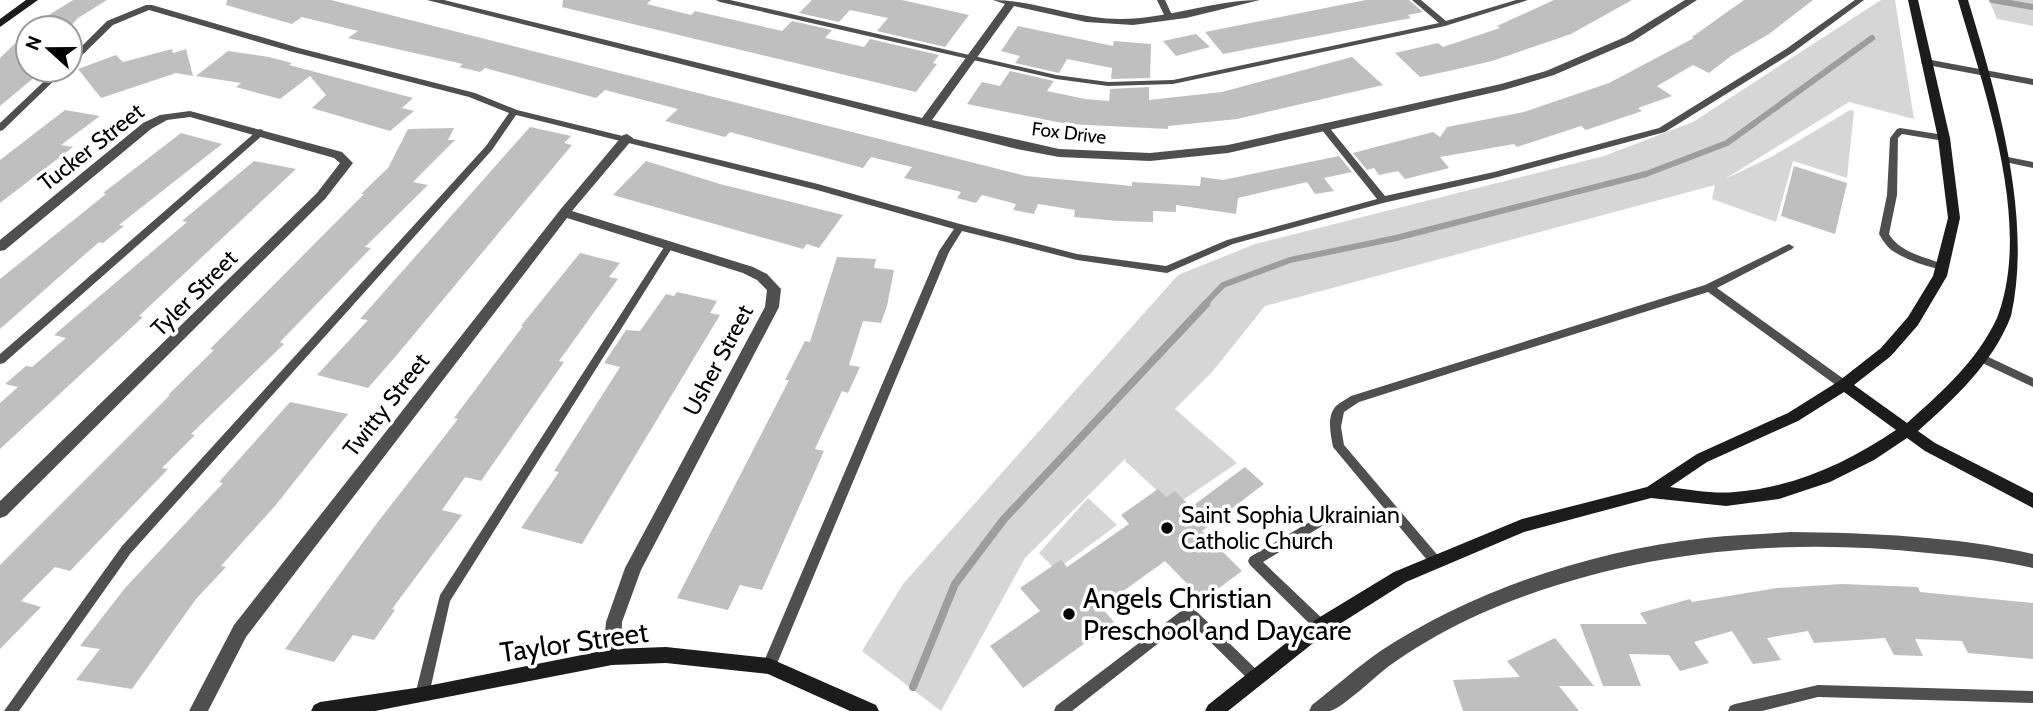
<svg xmlns="http://www.w3.org/2000/svg" width="2033" height="711" font-family="Cabin,sans-serif">
	<rect width="100%" height="100%" fill="#fff"/>
	<path fill="#d6d6d6" d="M1881,0h14l19,119 -65,-17 -124,77 48,-23 77,-46 4,1 -7,67 -54,-17 -17,61 -64,-23 3,-14 -450,121 -53,66 -37,37 62,54 -63,43 -49,-45 1,-3 -101,100 -84,153 -79,-60 41,-67 275,-309 77,-31 349,-88 89,-34z
		M1989,0h44v26l-36,-7z
		M1088,498l29,27 -61,45 -17,-17z"/>
	<g fill="none" stroke-linecap="round" stroke-linejoin="round">
		<path stroke="#9d9d9d" stroke-width="6" d="M1992,0l41,7
			M1204,305l19,-20 67,-25 106,-22 250,-64 81,-31 145,-105"/>
		<path stroke="#9d9d9d" stroke-width="8" d="M913,687l42,-103 49,-65 202,-215"/>
	</g>
	<path fill="#bfbfbf" d="M73,0h34l-29,18 -9,10h-41z
		M227,0h104l695,176 106,10v-4l68,4 1,-9 22,3 116,-24 13,16 -28,6 10,13 -19,3 -8,-12 -69,16 -2,16 -60,-9v7l-23,-1v11l-35,-1 -44,-4 1,-7 -37,-6 -4,10 -21,-4 3,-6 -34,-9 -6,8 -19,-5 4,-6 -57,-14 8,-11 -41,-10 -8,11 -133,-36 -5,5 -60,-16 13,-12 -73,-19 -9,8 -111,-30 -5,4 -21,-5 4,-3 -115,-26 10,-7 -56,-14 -10,7 -66,-19z
		M563,0h88l-4,4 44,11 4,-4 87,20 10,-10 40,9 -7,8 39,9 6,-8 69,16 -6,8 4,1 -21,28 -354,-85z
		M812,0h90l67,15 -24,32 -68,-16 11,-13 -38,-8 -11,12 -40,-9z
		M1366,0h43l14,12 -15,3 3,3 -188,36 -18,-22z
		M1554,0h78l-61,34 -79,27 -43,10 -29,6 -25,-24 43,-10 5,4 57,-19 -3,-2z
		M1744,0h69l-44,34 -38,22 -22,17 -16,-8 -36,21 15,10 -34,12 4,3 -56,19 -5,-4 -64,21 -3,-3 -74,13 9,11 -44,11 -7,-8 -19,4 -5,-7 -7,2 -14,-17 80,-21 7,5 7,-10 77,-15 85,-29 85,-45 -2,-1z
		M1018,26l95,20 1,-5 37,3 -1,34 -39,1 1,-11 -45,-9 -8,14 -44,-10 5,-7 -19,-5z
		M28,31v39h15l-43,36v-48z
		M1196,34l14,13 -34,9 -13,-15z
		M172,49l1,4 13,-4 7,27 -17,-3 -75,25 -23,-29 38,-14 7,7z
		M228,51l41,6 23,6 -3,2 124,33 -11,10 12,3 -24,20 -78,-23 14,-13 -16,-19 -30,23 -44,-12 5,-4 -45,-7z
		M1352,57l31,28 -146,34 -69,7v3l-101,-5 -100,-20 15,-22 18,4 10,-15 44,10 -7,10 38,8 24,2 1,-12 39,-2v13l73,-8z
		M65,110l35,6 -39,29 12,2 -73,56v-43z
		M530,127l41,9 -7,7 8,2 -176,211 -28,32 -51,-13 51,-55 -8,-1z
		M454,128l-6,12h7l-42,42 15,3 -63,62 6,1 -91,94 4,2 -93,90 4,1 -33,33 6,1 -98,102 -15,-4 -34,34 20,6 -41,42v-84l170,-170h-2l46,-45 -4,-1 154,-155h-3l27,-26 20,-39z
		M181,133l41,11 -103,81 5,1 -21,17 -4,-1 -99,87v-50l106,-85 -3,-1z
		M254,161l42,8 -157,147 4,1 -143,132v-46l18,-16 -13,-3 21,-18 6,1 34,-29 -12,-3 133,-113 -5,-1z
		M646,161l74,23 123,31 -24,33 -12,-4 -4,5 -190,-54z
		M1794,166l53,17 -12,51 -54,-18z
		M580,253l40,10 -11,14 9,2 -59,82 5,1 -83,119 -16,-4 -23,33 20,5 -70,94 3,1 -21,30 -21,-5 -19,27 -49,-13 92,-126 81,-104 -4,-1 69,-92h-2z
		M837,257l39,2 -2,9 20,2 -7,36 -6,17 -18,-2 -14,44 11,2 -12,26 -6,-2 -27,58 9,2 -62,139 -22,-5 -12,25 -51,-12 112,-218h-4l20,-39 5,1z
		M677,292l40,9 -7,12 10,2 -138,229 -61,-16 38,-56 -5,-1 66,-104 -16,-4 22,-33 14,1 26,-37 8,2z
		M290,402l58,12 -73,92 -54,60 5,1 -30,32 -64,90 -56,-9 24,-31 -20,-3 45,-58 98,-105 -4,-1z
		M1245,467l19,17 -62,47 40,40 -39,29 -38,-39 -64,46 13,15 -91,66 -33,-42 50,-35 -20,-23 41,-28 6,7 62,-43 -8,-9 37,-26 8,8 9,-6 16,16z
		M1842,584l76,3 2,5 113,11v56l-65,-6 -6,-12 -47,-2 8,17 -29,-1 -9,-17 -71,5 -6,-12 -41,7 14,22 -28,4 -21,-33 -38,11 15,21 -29,8 -11,-16 -40,-1 12,32h-38l-23,-62h67l-7,-11 50,-14 2,3 85,-14z
		M1555,638l39,48h-35l20,25h-116l-10,-31 67,-3 -13,-16z"/>
	<g fill="none" stroke-linecap="round" stroke-linejoin="round">
		<path fill="#4f4f4f" fill-rule="evenodd" d="M716,0h14l326,75 52,7 65,-2 266,-57 -27,-23h9l25,21 70,-21h12l-83,26 -272,58 -65,2 -52,-7 -336,-77z
			M1157,0h8l8,17 -1,2h-6z
			M1855,0h9l-72,53 -127,79 -171,46 -111,25 -150,41 -66,29 -90,-13 -115,-29 -13,21 -173,414 -2,4 -5,2 -5,-2 -2,-4 177,-415 15,-22 -137,-39 -301,-75 -24,35 -362,404 -111,157h-15l118,-165 364,-400 23,-33 -40,-16 -176,-45 -144,-42 -36,15 -40,39h-3v-6l37,-37 39,-16h6l147,43 176,45 42,17 301,74 142,40 117,30 89,12 61,-26 150,-41 -55,-69v-4h6l57,70 109,-24 165,-44 127,-79z
			M56,70h9l-62,60 -3,1v-8z
			M1900,128l44,7 4,3 -4,3 -42,-7 -4,4 -1,57 -8,39c11,19 37,23 56,31l2,2 -2,2c-13,1 -46,-12 -56,-21 -4,-4 -7,-9 -10,-14l8,-39 3,-57 7,-9z
			M261,129l4,3 -1,2 -260,229 -4,1v-10l258,-224z
			M2008,157l25,5v6l-28,-6 -1,-2z
			M669,243l3,1 2,2 -2,2 -222,353 -21,94 -2,5 -5,1 -5,-1 -2,-5 25,-100 226,-351z
			M1789,244l5,3 -2,2 -75,39 131,94 1,3 -1,3h-8l-132,-96 -349,110 -15,10 -3,15 3,18 96,113 2,4 -2,4 -4,1 -4,-1 -99,-119c-2,-12 -7,-30 3,-41 4,-4 11,-7 15,-10l354,-111z
			M1982,354l51,24v9l-55,-26 -1,-3 1,-3z
			M1318,517l4,1 2,4 -2,4 -59,36 63,60 1,4 -1,4 -5,2 -5,-2 -66,-65 -2,-4 2,-4z
			M1189,606l4,2 67,65 2,4 -2,4 -5,2 -5,-2 -62,-61 -116,91h-18l2,-5 129,-98z
			M1818,685l215,6v12l-215,-6 -56,14h-34l2,-5 5,-2z"/>
		<path fill="#4f4f4f" fill-rule="evenodd" d="M427,0h17l478,118 83,-114 -12,-4c41,0 83,19 127,19 48,0 93,-19 140,-19l-74,18 -53,7 -47,-3 -72,-16 -82,114 127,29 91,4 78,-8 273,-61 45,-13 79,-34 60,-37h12l-64,41 -79,34 -50,15 -276,63 -78,8 -91,-4 -42,-8z
			M1926,59l107,20v6l-111,-21 -1,-2z
			M190,111l152,41 11,11 -28,36 -319,317 -6,2v-17l317,-308 23,-30 -6,-5 -144,-41 -23,3 -16,9 -146,121 -5,1v-11l143,-117 17,-8z
			M627,134l6,4 -2,3 -59,70 181,56 14,7 14,15 -2,18 -138,263 -19,52 -1,35 -3,6 -6,2 -6,-2 -3,-6 3,-35 19,-54 140,-261 2,-17 -10,-10 -14,-7 -176,-55 -321,419 -38,74h-19l45,-86 326,-415 63,-75z
			M1790,532c81,1 164,4 243,22v14c-34,-8 -70,-12 -105,-15 -157,-17 -317,0 -461,67 -25,12 -56,30 -78,46 -12,9 -48,43 -59,45 -6,0 -14,0 -21,0l3,-6c22,-17 44,-37 67,-53 96,-63 213,-101 326,-114 28,-3 57,-4 85,-6z"/>
		<path fill="#1c1c1c" fill-rule="evenodd" d="M26,0h12l-38,27v-8z
			M1908,0h10l32,138 10,80 -13,58 -29,49 -27,31 -37,29 53,38c35,-31 70,-62 90,-105 36,-94 -12,-225 -39,-318h10c29,96 65,217 43,316 -18,47 -56,82 -93,115l17,12 98,50v15l-108,-57 -18,-13 -33,22 -44,22 -51,17 -53,7 -75,-8 -127,34 -118,50 -79,50 -99,79h-23l3,-6 107,-85 79,-48 128,-53 125,-32 50,-33 91,-41 51,-32 42,-33 27,-31 25,-41 15,-58 -10,-80zM1844,392l52,38c-49,33 -101,57 -161,62 -21,2 -44,-2 -65,-5l37,-25 91,-41z
			M666,647l103,11 107,47 3,6h-29l-82,-37 -102,-11 -54,2 -237,46h-64l3,-6 6,-3 102,-15 190,-38z"/>
	</g>
	<g fill="#000" stroke="#fff" stroke-width="2.5">
		<circle cx="1167" cy="528" r="7"/>
		<circle cx="1069" cy="614" r="7"/>
	</g>
	<g text-anchor="middle" dominant-baseline="central" stroke-width="7" stroke-linejoin="round" paint-order="stroke">
		<g font-size="19" fill="#000" stroke="#fff">
			<text transform="translate(1069 133) rotate(7)">Fox Drive</text>
		</g>
		<g font-size="23" fill="#000" stroke="#fff">
			<text transform="translate(91 147) rotate(-38)">Tucker Street</text>
			<text transform="translate(194 293) rotate(-45)">Tyler Street</text>
			<text transform="translate(718 360) rotate(-62)">Usher Street</text>
			<text transform="translate(386 405) rotate(-52)">Twitty Street</text>
		</g>
		<g font-size="23" fill="#000" stroke="#fff" text-anchor="start">
			<text x="1181" y="515">Saint Sophia Ukrainian<tspan x="1181" dy="26">Catholic Church</tspan></text>
		</g>
		<g font-size="28" fill="#000" stroke="#fff" text-anchor="start">
			<text x="1083" y="598">Angels Christian<tspan x="1083" dy="32">Preschool and Daycare</tspan></text>
		</g>
		<g font-size="28" fill="#000" stroke="#fff">
			<text transform="translate(574 642) rotate(-8)">Taylor Street</text>
		</g>
	</g>
	<g transform="translate(49 49) rotate(291)"><circle r="33" fill="#ffffff" stroke="#999999" stroke-width="2"/>
	<path d="M0-5L12 26L0 18L-12 26Z" fill="#000000"/>
	<text y="-10" font-size="19" font-weight="bold" text-anchor="middle" fill="#000000">N</text>
	</g>
</svg>
